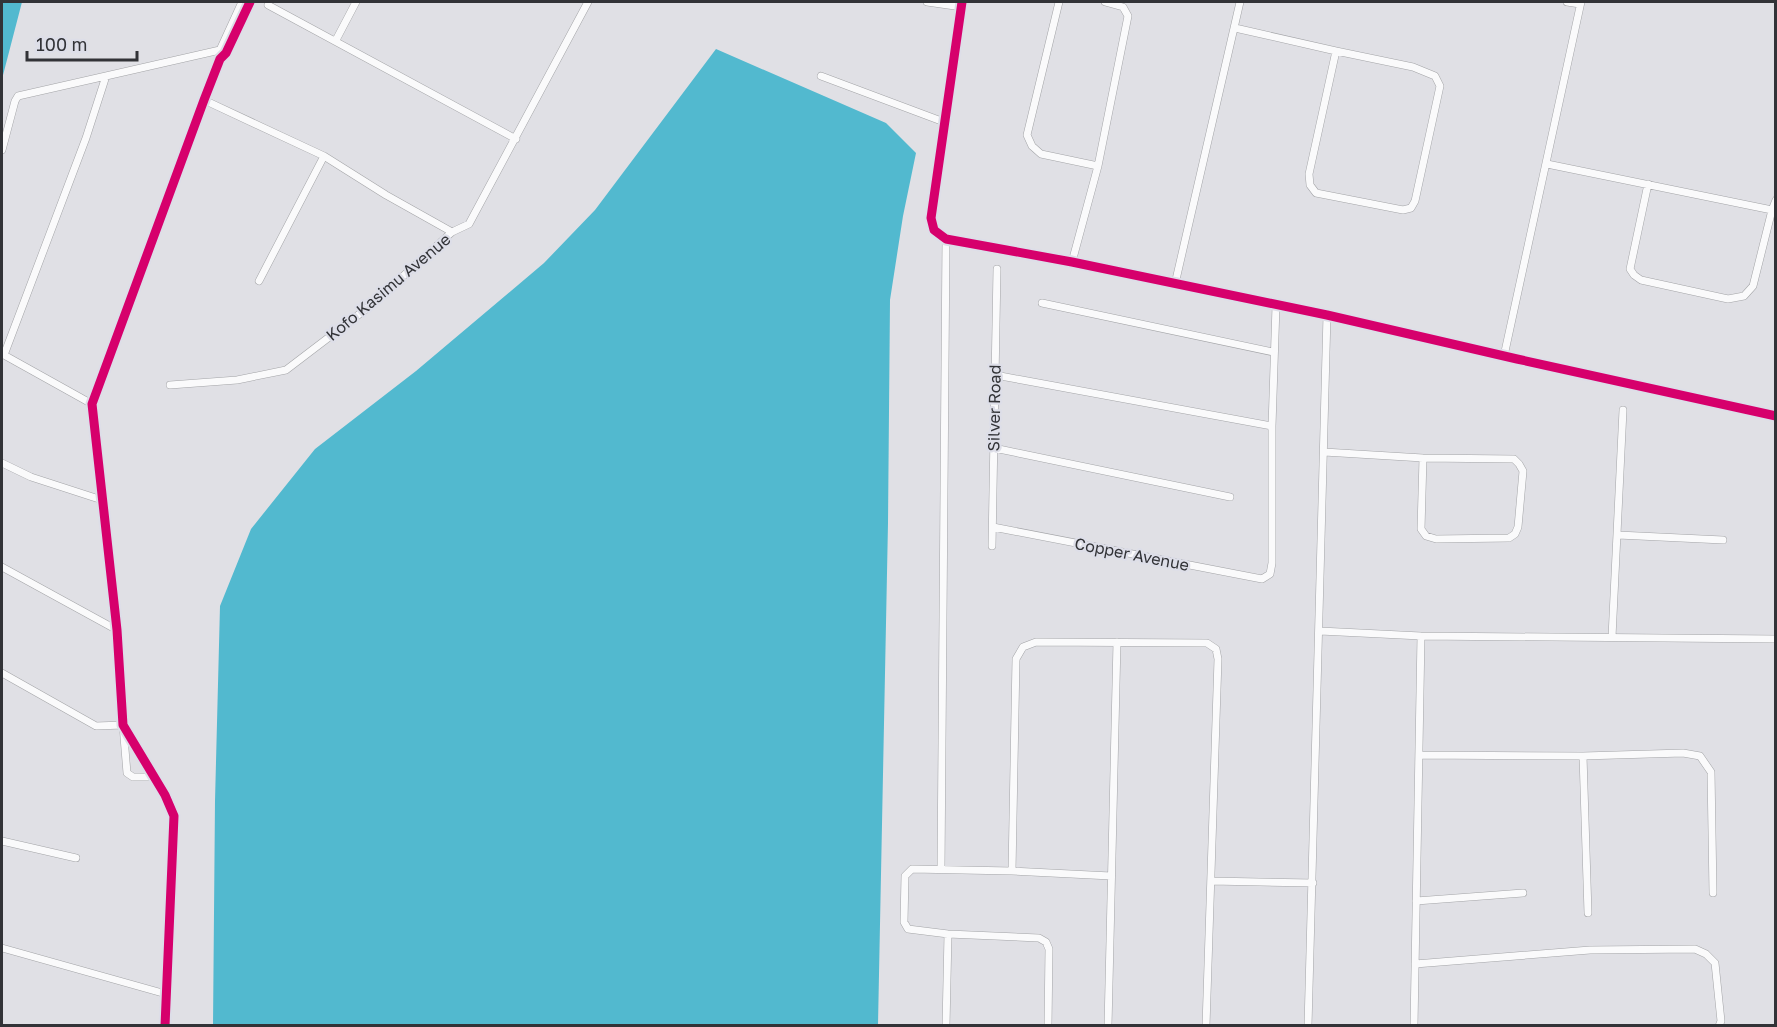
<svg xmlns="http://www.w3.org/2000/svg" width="1777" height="1027" font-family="'Golos Text',sans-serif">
	<rect width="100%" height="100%" fill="#e0e0e5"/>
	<path fill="#52b9cf" d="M2,2h20l-20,77z
		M716,49l170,74 30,30 -13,63 -13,84 -2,223 -10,502h-665l2,-224 5,-195 31,-77 64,-80 101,-78 128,-108 51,-53z"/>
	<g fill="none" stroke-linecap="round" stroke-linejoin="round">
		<defs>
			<path id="street" d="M927,2l35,5
				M962,2l-31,216 3,12 12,9 126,23 255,53 190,44 259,57
				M1059,2l-32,133 5,11 9,8 57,12
				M1567,2l13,2
				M268,5l248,134
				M1235,28l101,23
				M336,40l20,-38
				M1336,51l77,16 22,9 5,10 -25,115 -4,7 -8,2 -87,-17 -6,-8 -1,-11z
				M220,54v-4l22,-48
				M821,76l123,46
				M204,100l120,56 62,39 66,37
				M2,150l13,-49 3,-5 88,-20
				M1547,164l225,46 -19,76 -9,10 -16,3 -87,-19 -7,-5 -4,-6 18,-85
				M1772,210l4,-10
				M1072,262l26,-96 30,-150 -5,-9 -18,-5
				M259,281l65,-125
				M1175,284l65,-282
				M1042,303l231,49
				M1504,356l77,-354
				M995,375l277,51
				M170,385l67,-5 49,-10 84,-64 82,-74 17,-8 119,-222
				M92,404l-88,-49 82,-217 20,-62 114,-26 6,3
				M994,448l236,49
				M1324,452l99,6 91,1 5,5 4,7 -5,56 -3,7 -6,4 -73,1 -10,-3 -5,-7 2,-71
				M2,463l29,14 71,23
				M993,527l269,52 8,-5 2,-11v-137l4,-120
				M1618,535l105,5
				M992,546l5,-277
				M2,567l115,63
				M1320,631l101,5 355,3
				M1612,637l11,-227
				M2,673l94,53 27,-1 4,48 6,4h21
				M1419,755l164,1 100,-3 17,3 11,16 2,121
				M1583,756l5,157
				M2,841l74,17
				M941,869l5,-630
				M1012,871l4,-212 7,-12 13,-5 171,1 9,6 2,10 -12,367
				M1211,881l102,2
				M1416,901l107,-8
				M2,948l164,46
				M1415,964l175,-14 105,-1 11,5 9,9 6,58 -2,5
				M165,1026l9,-210 -9,-21 -42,-70 -6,-95 -25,-226 112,-304 16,-41 6,-6 24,-51
				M946,1026l2,-92
				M1048,1026l1,-77 -3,-7 -7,-4 -91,-4 -40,-5 -4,-7 1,-46 7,-7 100,2 99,5
				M1108,1026l9,-384
				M1308,1026l19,-711
				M1414,1026l7,-390"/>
		</defs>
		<use href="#street" stroke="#a3a4a7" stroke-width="8"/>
		<use href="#street" stroke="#fafafb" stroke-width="7"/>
		<defs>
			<path id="cycleway" d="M962,2l-31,216 3,12 12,9 126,23 255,53 190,44 259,57
				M165,1026l9,-210 -9,-21 -42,-70 -6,-95 -25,-226 112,-304 16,-41 6,-6 24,-51"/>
		</defs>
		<use href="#cycleway" stroke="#dddee8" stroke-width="13"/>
		<use href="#cycleway" stroke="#d6006c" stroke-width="9"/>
	</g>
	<g text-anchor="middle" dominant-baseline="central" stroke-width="4.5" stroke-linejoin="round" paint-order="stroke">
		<g font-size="16" fill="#323337" stroke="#dddee8">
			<text transform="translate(388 287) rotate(-40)">Kofo Kasimu Avenue</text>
			<text transform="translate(994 408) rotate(-89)">Silver Road</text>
			<text transform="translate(1132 554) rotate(11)">Copper Avenue</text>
		</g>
	</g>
	<rect width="1777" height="1027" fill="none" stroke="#323337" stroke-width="6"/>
	<path d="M27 51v9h110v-9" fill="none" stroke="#323337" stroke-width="3"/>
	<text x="36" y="51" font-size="18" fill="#323337" stroke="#dddee8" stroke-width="4.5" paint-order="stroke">100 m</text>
</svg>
